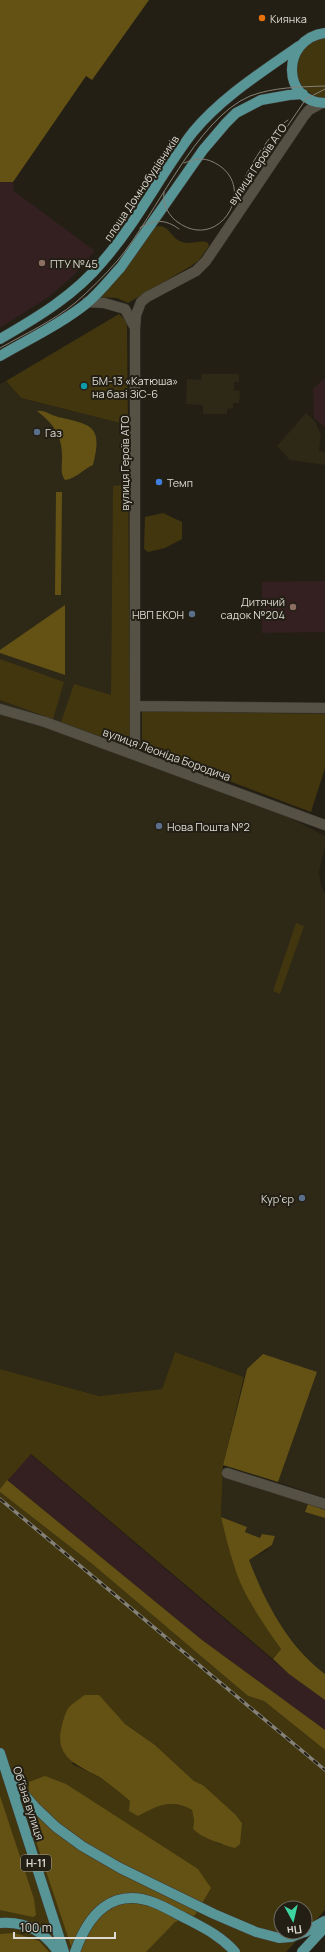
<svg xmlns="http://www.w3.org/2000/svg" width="325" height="1952" font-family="Manrope,sans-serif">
	<rect width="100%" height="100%" fill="#231f14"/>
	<path fill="#342021" d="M0,182h13l1,9 81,60 -22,25 -23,20 -50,32z
		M325,378v49l-11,-9 -1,-29z
		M325,581v51l-63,1v-51z
		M30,1454l259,220 36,26v30l-123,-90 -195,-160z"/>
	<path fill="#2e2817" d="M202,374h37v8h-5v8l6,1 -1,12h-6v5l-6,1v5h-24v-9l-17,-1 1,-25 14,1z
		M6,381l15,17 107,27 3,4 1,320 116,47 77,40v11l-6,25 2,14 4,8v604l-47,-16 39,-110 -70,-3 -3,8 -69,-25 -13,37 -63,7 -99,-27v-985z
		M306,413l9,8 6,14 -2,16 6,1v13l-35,-5 -13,-14z
		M222,1477l36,9 50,18 -2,8 19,6v156l-12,-9 -32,-37 -12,-20 -21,-48 18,-9 6,-6 3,-9 -15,2 -15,-6 2,-5 -26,-10z"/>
	<path fill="#42360f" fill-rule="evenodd" d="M321,37h4v62c-22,-5 -35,-22 -25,-44 1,-2 2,-6 4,-8 4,-4 12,-7 17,-10z
		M159,226c10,0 13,13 23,16 9,3 19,-3 26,1l1,3 -10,14 -8,6 -63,37 -11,-5 -19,-1 57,-70z
		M119,314l8,8 1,103 -107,-27 -15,-17z
		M128,484l2,263 -69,-25 13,-38 37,11 2,-209z
		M163,513l19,9v17l-17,9 -17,4 -4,-3 1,-32z
		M0,659l64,23 -11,37 -53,-19z
		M142,711l183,3v54l-14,44 -169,-64z
		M296,923l8,3 -24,68 -7,-3z
		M175,1352l69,25 -21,88 -2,52 21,68 9,19 30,45 -8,10 -242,-205 -31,35v-120l99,27 63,-7z
		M0,1492l91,71 157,133 16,5 61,49v160l-20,22v-24h-24v24h24l-19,20h-286zM112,1711l13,13 30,21 39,36 9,4 33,30 6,8 -20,22 -18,-8 -11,-8 1,-9 -2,-10c-20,-12 -35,-4 -54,6 -2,-5 -4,-10 -7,-14 -13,-17 -40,-29 -59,-38z"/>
	<path fill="#645214" d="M0,0h149l-57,80 -6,-4 -73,106h-13z
		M37,411c8,-1 13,4 21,6 34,8 45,8 35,48 -10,4 -17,14 -28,15 -5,-7 -3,-13 -3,-21 1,-22 -8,-35 -25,-48z
		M56,492h6l-1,103h-6z
		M65,605v70l-65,-22v-3z
		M263,1354l54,18 -39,110 -55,-17 24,-96z
		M7,1480l195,160 123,90v20l-61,-49 -16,-5 -157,-133 -91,-71v-3z
		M308,1504l17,6v8l-20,-6z
		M221,1517l26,10 -2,5 15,6 2,-4 13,2 -3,9 -23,15c17,44 38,85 76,114v26l-36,-26 -16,-15 8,-10c-18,-26 -38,-53 -47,-84 -5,-15 -9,-32 -13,-48z
		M85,1695h14l26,29 30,21 39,36 9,4 33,30 6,8 -2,21 -5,4c-14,-4 -32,-9 -42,-19l1,-9 -2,-10c-20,-12 -35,-4 -54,6l-9,-5 1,-10c-9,-8 -19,-16 -29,-23 -23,-13 -48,-20 -39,-53 6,-20 6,-18 23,-30z
		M45,1776l21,8 132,85 13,19 -16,27 -20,7 -29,30h-73l-45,-135 1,-35z
		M0,1796l34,103 2,16 -3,2 -33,-7z
		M15,1933l24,8 10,11h-49v-18z"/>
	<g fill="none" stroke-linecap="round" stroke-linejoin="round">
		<defs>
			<path id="minor" d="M87,302l17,1 21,6 9,17
				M135,706l190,2
				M0,709l45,13 280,103
				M135,754v-425l1,-14 5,-13 6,-5 49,-26 10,-10 98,-145 5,-6 13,-7
				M227,1473l98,31"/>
			<path id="major" d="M325,33c-45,6 -43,70 0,70
				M0,339c38,-22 75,-44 103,-78 35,-40 58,-88 90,-129 29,-35 69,-60 106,-86
				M0,356c29,-17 61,-32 87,-53 13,-11 23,-24 34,-36l82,-117 23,-27 10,-10 25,-13 28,-5 14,-1
				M0,1753l64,199
				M7,1775l28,32 21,20 26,19 38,22 94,46 42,18 23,6 12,-1 13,-5
				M0,1923c25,-2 44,8 58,29
				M305,1932l20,-11
				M75,1952c13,-37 37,-66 80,-49 10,4 20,10 30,15 19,10 36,18 50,34
				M302,1952l23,-25"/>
		</defs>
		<use href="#minor" stroke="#3e3b34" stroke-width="11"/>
		<use href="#major" stroke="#3e3b34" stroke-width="11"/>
		<use href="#minor" stroke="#555144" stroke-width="10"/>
		<use href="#major" stroke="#589597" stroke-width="10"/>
		<path stroke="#848178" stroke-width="1" d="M241,188c4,-17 31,-58 47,-68
			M164,192c-2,12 5,25 15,31 42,29 81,-39 34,-61 -10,-5 -19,-3 -29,1
			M235,203l71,-104 19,-10
			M140,228c13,-9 26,-9 39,1
			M0,348c25,-14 53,-27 75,-45 15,-13 30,-28 43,-43 38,-45 78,-141 132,-164 24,-9 50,-9 75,-10"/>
		<defs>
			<path id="rail" d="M0,1499l325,271"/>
		</defs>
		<use href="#rail" stroke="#848178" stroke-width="3.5"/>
		<use href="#rail" stroke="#231f14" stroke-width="2" stroke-dasharray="6" stroke-linecap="butt"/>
	</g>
	<circle fill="#e8710a" stroke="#231f14" stroke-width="1.5" cx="262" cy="18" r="4"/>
	<g fill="#8d6e63" stroke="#231f14" stroke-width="1.5">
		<circle cx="42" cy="263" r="4"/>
		<circle cx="293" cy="607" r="4"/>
	</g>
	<circle fill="#0f9aa8" stroke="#231f14" stroke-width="1.5" cx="84" cy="386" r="4"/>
	<g fill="#5c6f8a" stroke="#231f14" stroke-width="1.5">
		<circle cx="37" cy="432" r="4"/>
		<circle cx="192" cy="614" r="4"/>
		<circle cx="159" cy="826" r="4"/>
		<circle cx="302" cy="1198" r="4"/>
	</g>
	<circle fill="#3f7fe0" stroke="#231f14" stroke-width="1.5" cx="159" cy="482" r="4"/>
	<g text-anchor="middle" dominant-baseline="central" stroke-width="4" stroke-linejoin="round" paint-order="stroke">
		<rect fill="#231f14" stroke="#a4a29a" stroke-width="1" x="21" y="1855" width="30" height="16" rx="3"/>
		<g font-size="10" font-weight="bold" fill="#dcdad3">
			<text x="36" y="1863">Н-11</text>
		</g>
		<g font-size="11" fill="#dcdad3" stroke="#231f14" text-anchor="start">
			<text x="270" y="18">Киянка</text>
			<text x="50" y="263">ПТУ №45</text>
			<text x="92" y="380">БМ-13 «Катюша»<tspan x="92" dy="13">на базі ЗіС-6</tspan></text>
			<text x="45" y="432">Газ</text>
			<text x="167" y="482">Темп</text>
			<text x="285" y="601" text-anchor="end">Дитячий<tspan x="285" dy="13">садок №204</tspan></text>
			<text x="184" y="614" text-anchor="end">НВП ЕКОН</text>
			<text x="167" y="826">Нова Пошта №2</text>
			<text x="294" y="1198" text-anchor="end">Кур'єр</text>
		</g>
		<g font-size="11" fill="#dcdad3" stroke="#231f14">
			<text transform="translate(257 164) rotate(-56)">вулиця Героїв АТО</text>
			<text transform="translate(141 188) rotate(-56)">площа Домнобудівників</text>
			<text transform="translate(124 463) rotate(-90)">вулиця Героїв АТО</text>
			<text transform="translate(167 754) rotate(20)">вулиця Леоніда Бородича</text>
			<text transform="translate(29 1803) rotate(72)">Обʼїзна вулиця</text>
		</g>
	</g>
	<g transform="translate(293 1920) rotate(172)"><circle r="19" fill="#231f14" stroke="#6d6a60"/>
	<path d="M0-3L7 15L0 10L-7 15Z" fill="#3ed4a2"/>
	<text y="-6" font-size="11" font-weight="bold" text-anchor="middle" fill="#dcdad3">Пн</text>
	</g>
	<path d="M14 1932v6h101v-6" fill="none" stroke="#dcdad3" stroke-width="2"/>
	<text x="20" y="1932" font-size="12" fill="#dcdad3" stroke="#231f14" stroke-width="3" paint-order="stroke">100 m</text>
</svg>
